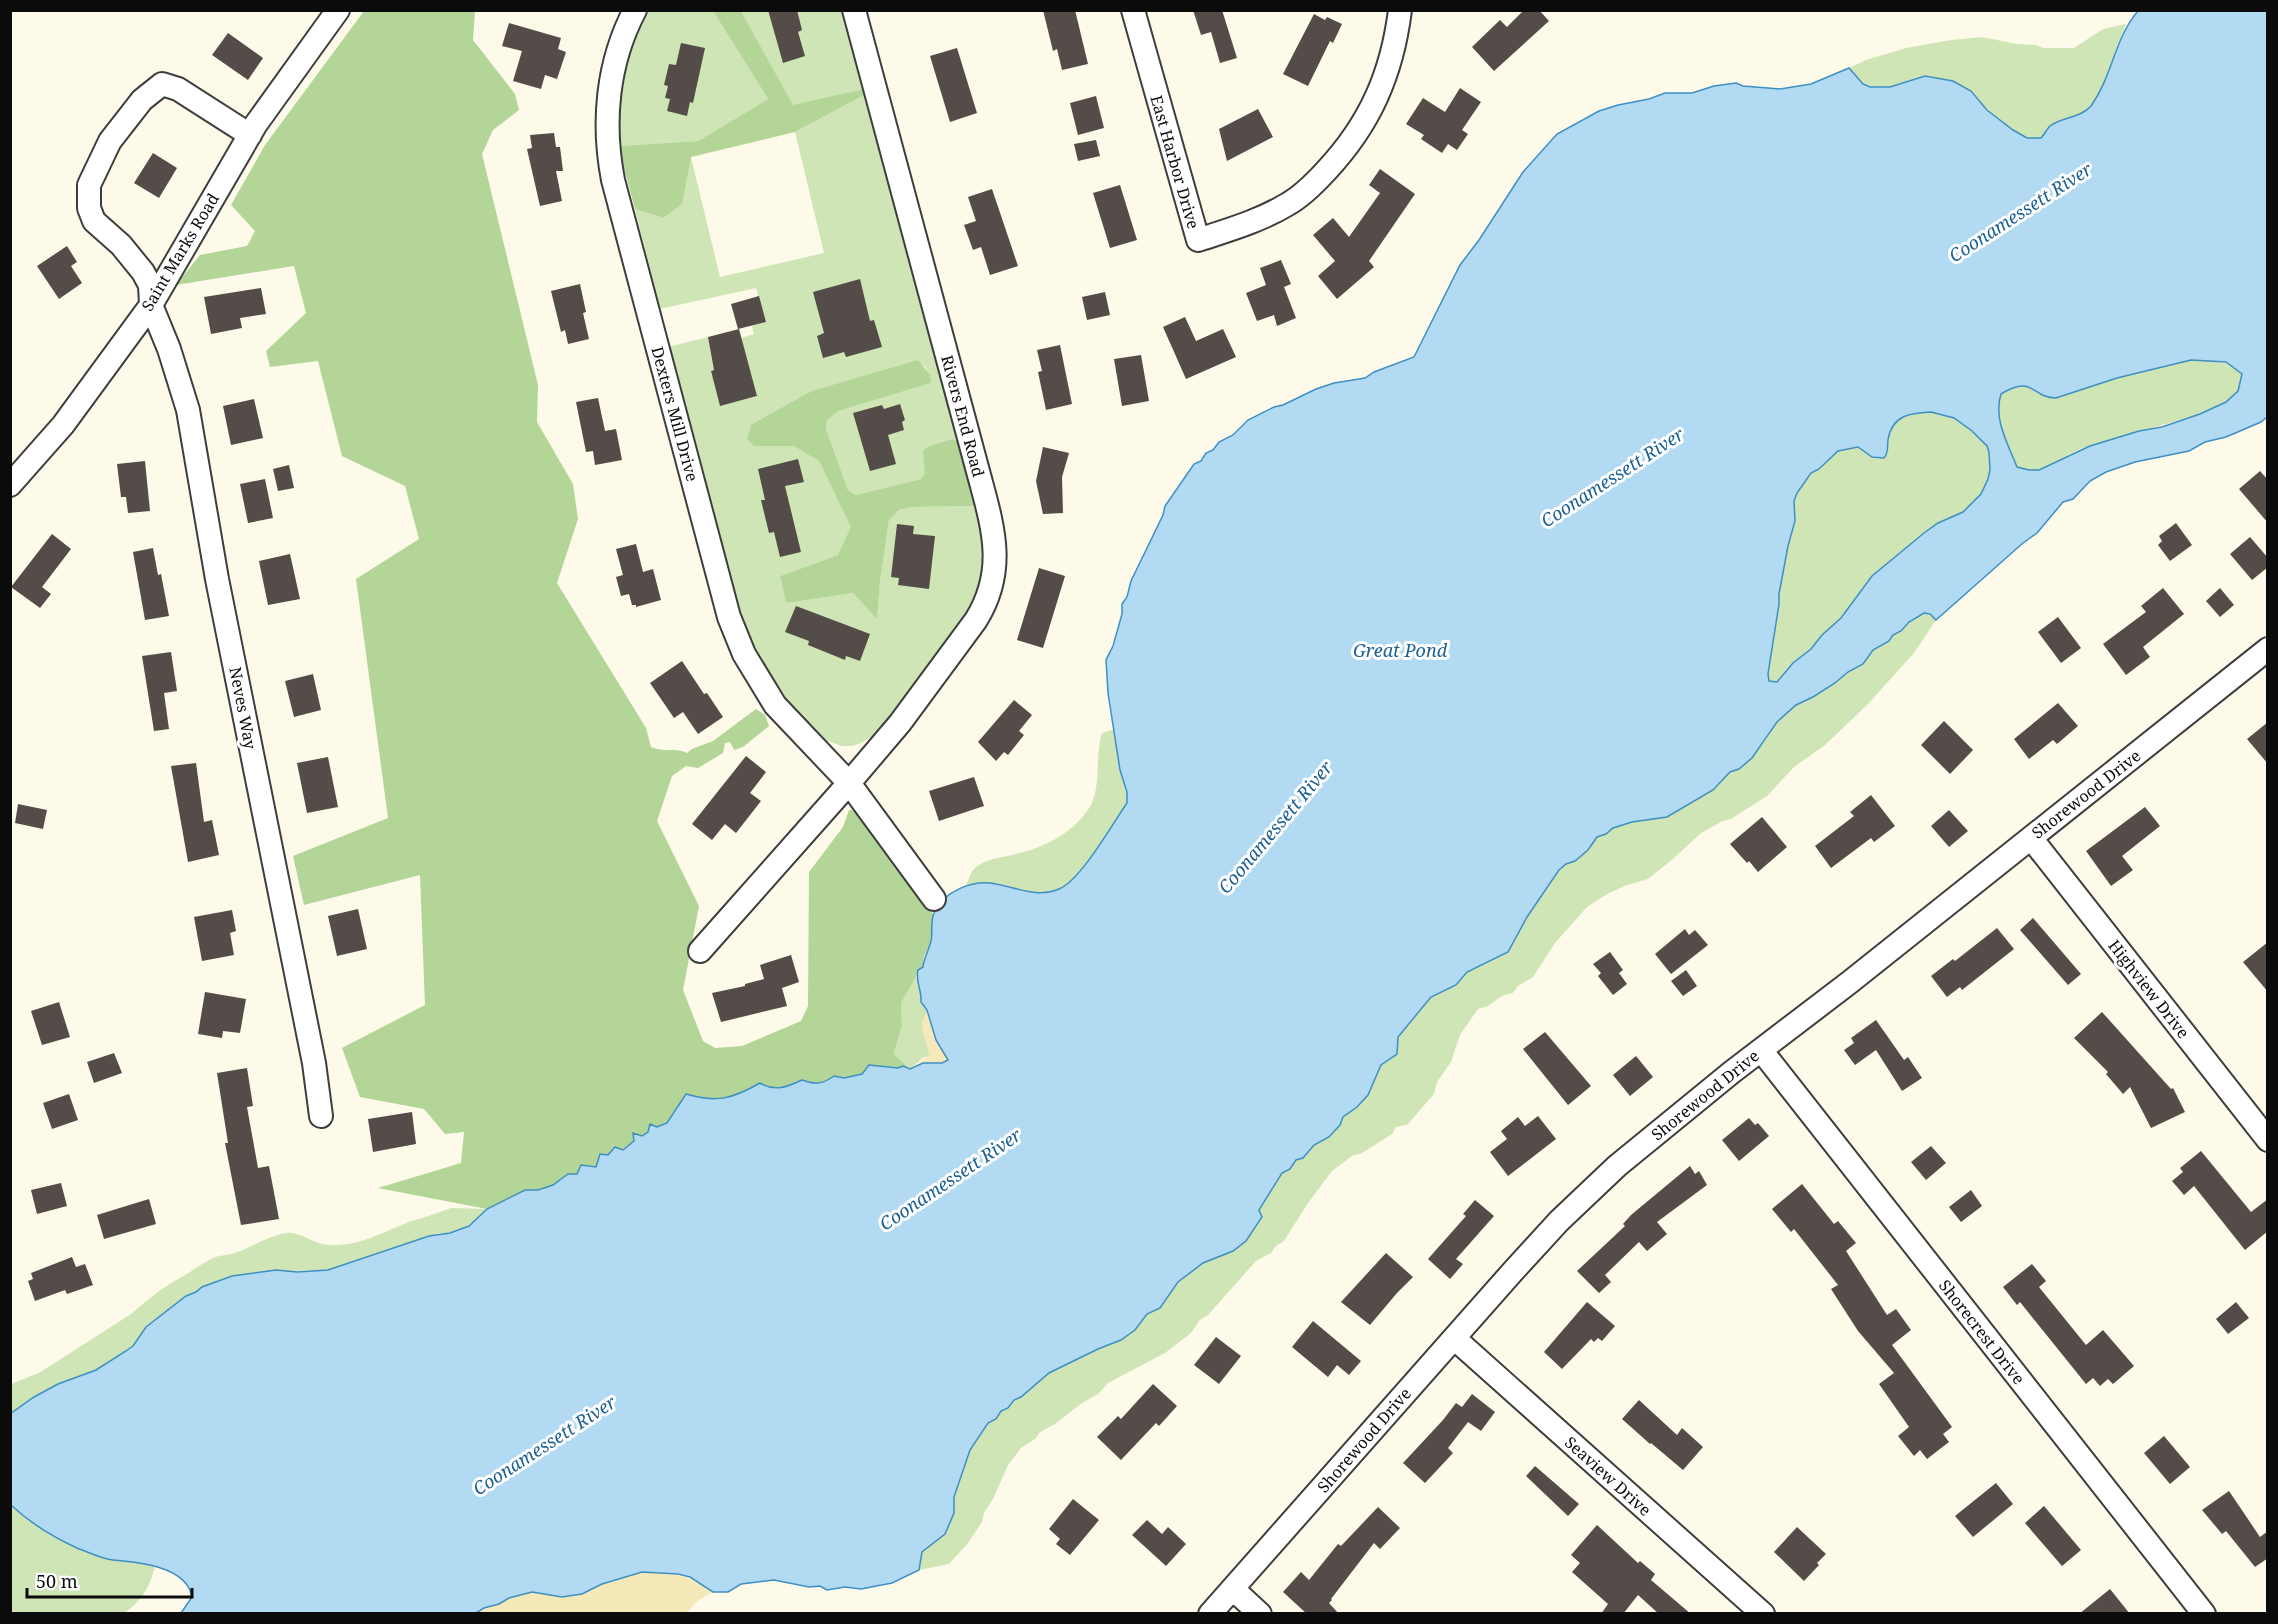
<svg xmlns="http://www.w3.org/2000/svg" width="2278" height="1624" font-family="'Noto Serif',serif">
	<rect width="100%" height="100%" fill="#fefaea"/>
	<path fill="#cfe5b6" d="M648,11h65l55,88 -70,42 -80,5c0,-14 -3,-28 -2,-42 2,-28 19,-70 32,-93z
		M741,11h102l21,78 -71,17z
		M2126,24l-12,30 -1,8 -5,16 -19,31 -47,29h-15l-14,-8 -60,-49 -28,-5 -35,11h-20l-7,-3 -14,-16 17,-8 40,-12 45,-8 31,-3 35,7 19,1 7,3h31l29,-19z
		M866,94l95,349 -40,36 -65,16 -8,-5 -22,-61 1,-9 10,-9 94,-28 -6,-17 -171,80 40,-1 25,16 33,66 -14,28 -58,21 6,27 67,-10 24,25 3,-36 9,-62 10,-10 13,-3 66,-1 7,27 -2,55 -37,59 -73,89 -12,7 -9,3h-10l-20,-7 -37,-39 -31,-50 -15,-44 -71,-259 40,-10 6,33 -3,1 9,34 36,-8 -15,-59 13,-4 -2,-8 14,-4 -10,-34 -96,21 -25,-100 28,9 28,-61 29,120 104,-24 -29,-121z
		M2191,360l35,3 17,11 -5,17 -12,11 -26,12 -120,35 -41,21h-10l-12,-3c-9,-23 -24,-48 -16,-73 34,-20 30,4 55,4l61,-20z
		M1931,412l23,6 18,13 15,15 2,7 1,17 -2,9 -7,15 -18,18 -25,11 -14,10 -52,43 -31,42 -19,17 -11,14 -18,14 -16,19 -8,-1 -1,-7 11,-70v-10l9,-48 7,-25 -1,-20 3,-8 14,-20 8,-4 19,-18 20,-4 14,10 16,-4c0,-33 12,-40 43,-41z
		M1924,613l10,4 2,3 -22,33 -46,51 -43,41 -31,22 -27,29 -36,23 -8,2 -22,12 -27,25 -26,21 -21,6 -18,8 -22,14 -32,36 -22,34 -15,9 -5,7 -11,3 -14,10 -10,3 -18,26 -9,27 -14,20 -3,12 -27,31 -11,2 -4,7 -30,19 -10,3 -20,15 -24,32 -24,38 -8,5 -5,7 -15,8 -48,54 -8,5 -9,13 -26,20 -57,30 -10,11 -16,9 -27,21 -15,8 -5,7 -14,9 -13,17 -15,34 -9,14 -2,9 -14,21 -19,21 -30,6 3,-18 23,-18 9,-21v-16l16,-47 18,-27 8,-4 5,-8 7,-3 6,-8 7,-3 28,-24 49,-24 23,-9 14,-10 12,-16 13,-6 18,-26 25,-19 30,-12 13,-10 15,-24 -2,-7 23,-37 8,-4 6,-9 7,-2 11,-13 15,-8 11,-12 3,-8 14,-10 11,-12 13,-30 16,-11 1,-17 33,-40 25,-12 11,-13 41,-20 19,-35 33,-47 6,-6 9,-3 13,-11 9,-13 9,-3 7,-6 19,-6 35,-5 46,-27 17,-18 9,-3 27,-29 11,-18 19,-17 17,-8 22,-14 13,-11 15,-8 10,-14 16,-9 4,-6 8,-4 8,-9z
		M1114,729l6,41 7,22v11c-16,23 -52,88 -80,91 -18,1 -36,-10 -54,-11 -9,0 -19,2 -28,4 3,-5 5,-13 8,-17 11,-12 29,-12 43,-16 30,-7 59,-22 75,-49 10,-19 4,-51 11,-72z
		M916,977l6,16 -1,9 6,8c0,5 -5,10 -5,14 0,5 6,25 8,30l-2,3h-4l-14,12 -16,-15 8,-29 -1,-22z
		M451,1208l36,1c-14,14 -27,25 -47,24l-58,18 -54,19 -71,2 -24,4 -31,11 -6,5 -10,4 -40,30 -13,20 -21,15 -16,9 -38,14 -24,13 -23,17v-30l28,-11 92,-59c16,-14 28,-24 47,-35 12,-6 22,-15 35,-21 7,-3 15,-3 22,-5 17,-6 33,-17 51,-20 14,-2 27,11 43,12 31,2 55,-14 83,-24 13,-4 26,-8 39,-13z
		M10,1505l27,21 41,22 33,12 27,1 17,5c-5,21 -13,35 -31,47h-113z"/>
	<path fill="#b3d597" d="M364,11h111l-2,29 42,54 4,16 -26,20 -11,24 56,231 -1,37 36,62 5,35 -21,64 89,145 5,19c15,6 24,0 36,6l5,-4 21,-8 43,-32 9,6 4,11 -26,21 -9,3 -4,-8 -5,1 -2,10 -25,15 -12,-2 -14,10 -15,45 42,85 -16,84 20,51 12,7 27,-2 59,-25 7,-15 1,-134 34,-45 6,-17 15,1 69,103 -3,30 -6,12 -1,11 -5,3 -2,7 -15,26 1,22 -8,29 16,15 -41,-4 -7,9 -18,4 -10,-2c-11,8 -19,9 -32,4l-17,8 -41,4 -12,6 -26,2 -20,-6 -19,29 -19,9 -52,35 -19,7h-9l-15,11 -15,5h-14l-37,19 -109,-21 83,-25 3,-31 -19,2 -21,-25 -64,-12 -18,-49 83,-43 -5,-130 -116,30 -11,-49 95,-38 -32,-239 63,-40 -14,-53 -63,-30 -24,-95 -48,6 -4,-16 40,-38 -12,-47 -118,19 24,-30 47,-9 8,-15 -24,-26 34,-60z
		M713,11h28l52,94 71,-16 2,5 -71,38 -104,25 -9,47 -19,14 -28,-9 -17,-63 80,-5 70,-42z
		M918,360l12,15 1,8 -93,28 -11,9 -1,9 22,61 8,5 65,-16 4,-5 -2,-23 7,-5 23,-7 8,4 17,63 -66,1 -13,3 -10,10 -9,62 -3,37 -24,-26 -67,10 -6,-27 58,-21 13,-28 -32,-66 -25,-15h-40l-7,-7 4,-14 61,-34z"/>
	<path fill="#f6e9b9" d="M927,1010l14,39 7,11c-11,6 -22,1 -34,7l16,-13c-2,-5 -8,-25 -8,-30 0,-4 5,-9 5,-14z
		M642,1572c35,2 41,1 71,20l-17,10 -9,11 -211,1c8,-6 45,-21 56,-22 17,-2 29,8 50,2 7,-2 13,-7 21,-10 13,-4 26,-8 39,-12z"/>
	<path fill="#b2daf2" stroke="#3d8fc4" stroke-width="1.5" fill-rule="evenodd" d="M2138,11h129v406l-6,5 -35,15 -21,5 -16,9 -54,11 -29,10 -16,9 -17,18 -10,3 -26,31 -14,10 -87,77 -6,-6 -6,-1 -15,9 -8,9 -8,4 -4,6 -16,9 -10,14 -15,8 -13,11 -22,14 -17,8 -19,17 -25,36 -13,11 -9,3 -17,18 -46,27 -35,5 -19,6 -7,6 -9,3 -9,13 -13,11 -9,3 -7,6 -32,47 -19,35 -41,20 -11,13 -25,12 -33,40 -1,17 -16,11 -13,30 -11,12 -14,10 -3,8 -11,12 -15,8 -11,13 -7,2 -6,9 -8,4 -23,37 3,7 -16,24 -13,10 -30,12 -25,19 -18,26 -13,6 -12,16 -14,10 -23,9 -49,24 -28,24 -7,3 -6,8 -7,3 -5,8 -8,4 -18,27 -16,47v16l-9,21 -23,18 -3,18 -27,13 -31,6 -16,-2 -18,3 -7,-4 -11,1 -35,-7 -33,4 -13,8h-15l-23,-15 -12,-3 -36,-2 -40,12 -20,10 -20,3 -30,-5 -23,6 -10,6 -15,4 -8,5h-295l11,-16c-5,-31 -55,-35 -79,-37 -11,-1 -25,-8 -36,-12 -24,-11 -47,-25 -66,-43l-1,-91 24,-17 24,-13 38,-14 30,-19 7,-5 13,-19 40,-31 10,-4 6,-5 30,-11 44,-6 21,2 31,-2 101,-34 21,-3 19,-7 18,-17 38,-19h13l15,-5 15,-11h9l4,-9 15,2 4,-13 8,1 7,-8 8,3 11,-9 -1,-8 9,3 6,-4 2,-8 7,3 10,-4 19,-29c31,9 46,5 74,-11 16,9 27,4 42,-3 13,5 21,4 32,-4l10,2 18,-4 7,-9 29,3 5,-2 7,3 13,-6h19l6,-3 -12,-20 -9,-30 -6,-8c1,-12 -6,-21 -3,-32l5,-3c1,-10 6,-17 8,-26 2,-9 -1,-19 3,-28 10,-22 39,-34 62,-29 21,4 43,14 63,5 22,-9 54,-66 68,-86v-11l-7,-22 -12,-77 -2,-33 7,-14 9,-32v-10l5,-7 4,-16 32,-66 2,-9 29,-42 7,-3 5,-8 7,-3 6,-8 14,-7 15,-15 26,-13 9,-2 33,-16 18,-6 31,-5 9,-6 40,-15 46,-92 19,-25 44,-68 34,-38 42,-23 19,-6 31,-6 16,-6h27l22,-7 22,-3 7,3 37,3 31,-5 38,-16 14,16 7,3h20l35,-11 28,5 18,10 16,19 26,20 14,8h14c3,-3 6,-9 9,-12 11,-9 31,-8 41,-20 22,-31 23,-67 47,-95zM2191,360l35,2 16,12 -4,17 -12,11 -26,12 -38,13 -23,4 -49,15 -51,24h-10l-12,-3c-9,-23 -24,-48 -16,-73 33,-20 30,4 55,4l61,-20zM1931,412l23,6 18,13 15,15 2,6 1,18 -2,9 -7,15 -18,18 -25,11 -14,10 -52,43 -31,42 -19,17 -11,14 -18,14 -16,19 -8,-1 -1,-7 11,-70v-10l9,-48 7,-25 -1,-20 3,-8 14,-20 8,-4 19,-18 20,-4 14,10 12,1c5,-6 3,-10 4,-18 4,-25 22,-27 43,-28z"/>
	<path fill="#534c48" d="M768,10h29l5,20 -4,2 7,24 -22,7z
		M1043,10h32l13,54 -26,6 -5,-21 -4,2z
		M1193,10h29l15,48 -17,5 -9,-31 -10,3z
		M1524,10h15l10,11 -55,50 -22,-24 28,-27 7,7z
		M1314,14l11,6 2,-3 15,7 -9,19 -3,-2 -22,45 -25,-12z
		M509,23l52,15 -3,11 8,3 -9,27 -12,-4 -4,14 -28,-8 9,-30 -20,-5z
		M228,33l35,25 -15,22 -36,-25z
		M681,43l24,5 -12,55 -3,-1 -3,14 -20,-5 3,-12 -5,-1 3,-12 -4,-1 5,-21 7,1z
		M957,48l20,65 -27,9 -20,-66z
		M1460,88l21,14 -19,28 6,4 -11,16 -9,-6 -6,9 -21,-14 3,-4 -18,-11 17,-26 22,14z
		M1096,96l8,32 -26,7 -8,-32z
		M1258,109l15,28 -46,24 -8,-32z
		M554,133l2,14h4l3,24h-7l6,30 -22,5 -13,-57 5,-1 -2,-13z
		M1096,140l4,16 -22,5 -4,-17z
		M153,153l24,15 -18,30 -25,-15z
		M1380,169l35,25 -46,67 5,6 -37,32 -19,-23 17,-15 -22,-26 20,-17 16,19 31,-44 -11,-8z
		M1120,185l17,55 -27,8 -17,-55z
		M992,189l26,77 -28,9 -9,-28 -8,3 -9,-25 12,-4 -8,-24z
		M67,246l10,16 -6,4 11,17 -23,16 -22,-33z
		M1281,260l10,24 -7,3 12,31 -19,8 -3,-11 -17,6 -11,-28 20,-8 -6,-17z
		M860,279l10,42 4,-1 8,27 -36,10 -2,-5 -21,6 -6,-22 7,-3 -11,-41z
		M580,284l6,28 -3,1 6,26 -21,5 -3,-14 -4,2 -10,-41z
		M261,288l5,26 -26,4 2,10 -31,6 -7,-37z
		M1105,292l5,23 -23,5 -5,-23z
		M759,296l7,26 -28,7 -7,-25z
		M1185,317l11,24 27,-12 13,28 -50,22 -23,-52z
		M739,329l18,67 -37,10 -9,-35 3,-1 -6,-33z
		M1060,345l12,59 -26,6 -8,-38 4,-1 -5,-21z
		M1141,355l8,46 -27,5 -8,-47z
		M598,398l7,33 11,-2 6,31 -27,5 -2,-14 -7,1 -10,-50z
		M254,399l9,39 -32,7 -8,-39z
		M900,404l5,16 -3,2 2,8 -16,5 8,29 -26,7 -17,-58 29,-8 2,4z
		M1043,447l26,6 -7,24 1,36 -20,1 -7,-33z
		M798,459l6,23 -19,4 16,66 -21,5 -6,-25 -5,1 -8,-33h4l-7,-31z
		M145,461l5,50 -22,2 -2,-16h-5l-4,-33z
		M289,465l5,23 -16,3 -5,-22z
		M2260,471l8,9v43l-29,-34z
		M265,479l8,39 -25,5 -8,-39z
		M2176,523l16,22 -22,16 -12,-16 4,-4 -3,-5z
		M897,524l17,2 -1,8 22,2 -6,53 -31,-4 1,-7 -8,-1z
		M52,534l19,15 -29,38 9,7 -11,14 -29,-21z
		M2250,537l18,21v9l-16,13 -22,-26z
		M636,544l7,28 10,-3 8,31 -25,7v-2h-4l-3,-11 -8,2 -5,-19 7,-2 -7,-26z
		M153,548l5,27 3,-1 8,42 -24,4 -12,-68z
		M290,554l10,45 -32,6 -9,-44z
		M1039,568l26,8 -22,72 -26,-8z
		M2163,588l21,26 -41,33 7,10 -24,18 -23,-31 43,-32 -5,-6z
		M2220,588l14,17 -14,12 -14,-16z
		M796,606l74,28 -10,27 -14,-5 -1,4 -37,-15 1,-4 -24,-9z
		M2058,617l23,31 -20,15 -23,-31z
		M171,652l6,39 -13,2 5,36 -15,2 -12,-75z
		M682,661l22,33 3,-1 16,24 -25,17 -15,-22 -9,6 -24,-35z
		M313,674l8,36 -27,7 -9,-36z
		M1014,700l18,15 -13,16 5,4 -16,20 -4,-3 -8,9 -18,-19z
		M2058,703l20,23 -21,18 -4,-4 -24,19 -15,-20z
		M1944,721l29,29 -23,24 -29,-29z
		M2268,722v42l-21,-25z
		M746,756l20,16 -16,21 11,8 -25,32 -11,-9 -13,16 -20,-16z
		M328,757l10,50 -31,6 -10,-50z
		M196,763l8,59 8,-2 7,35 -31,7 -17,-96z
		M974,777l10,29 -45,15 -10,-30z
		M1871,795l24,31 -21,16 -3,-4 -40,30 -16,-22 39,-30 -4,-4z
		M18,804l29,6 -4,19 -28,-6z
		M2145,807l15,19 -38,30 11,14 -22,16 -25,-35z
		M1949,810l19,21 -19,16 -18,-21z
		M1762,817l25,30 -29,25 -9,-11 -2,2 -17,-19z
		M358,909l9,40 -30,7 -9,-40z
		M232,910l4,21 -6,2 4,22 -32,6 -8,-44z
		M2033,918l48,56 -13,11 -48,-55z
		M1997,928l17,21 -52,41 -2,-3 -13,10 -16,-21 22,-17 2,2z
		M1685,929l4,6 6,-5 13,15 -37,29 -16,-20z
		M2268,942v50l-25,-30z
		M1610,952l13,18 -4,3 8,11 -14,11 -15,-19 3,-3 -8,-9z
		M791,955l8,27 -17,6 5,18 -66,16 -9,-29 33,-7v-2l19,-5 -4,-14z
		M1686,970l11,16 -14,10 -12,-15z
		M205,992l41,7 -6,34 -17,-2 -1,7 -24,-4z
		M59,1002l11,35 -28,8 -11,-34z
		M2102,1012l69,77 2,-1 12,24 -34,16 -21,-41 -7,7 -17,-20 2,-2 -34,-34z
		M1876,1020l28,40 4,-3 14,21 -20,13 -26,-41 -21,15 -11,-15 10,-7 -3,-5z
		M1545,1032l46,54 -23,19 -45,-56z
		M114,1053l8,20 -28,10 -7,-21z
		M1636,1056l17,21 -23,19 -17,-21z
		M247,1068l6,38 -6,1 11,61 11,-2 10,53 -38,6 -16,-82h3l-11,-70z
		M69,1094l9,26 -26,9 -9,-26z
		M412,1112l4,32 -43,8 -5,-33z
		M1538,1116l18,23 -48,37 -18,-24 17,-13 -6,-8 17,-14 7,9z
		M1749,1118l6,7 3,-2 11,13 -30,25 -17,-21z
		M1931,1146l15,17 -20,17 -15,-18z
		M2201,1151l50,61 17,-13v32l-23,19 -51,-64 -10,9 -12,-14 11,-9 -3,-4z
		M1690,1166l5,8 4,-3 8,14 -50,37 10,12 -20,17 -8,-9 -34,33 6,7 -12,11 -22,-22 48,-45 -2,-2 8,-9z
		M61,1183l6,23 -30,8 -6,-24z
		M1802,1184l32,40 4,-3 18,22 -10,8 41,64 9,-6 15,21 -19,15 60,82 -9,7 6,8 -22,17 -7,-9 -6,6 -16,-20 11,-9 -30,-43 15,-11 -36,-42 -27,-42 7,-4 -44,-56 -3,3 -19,-23z
		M1971,1190l11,16 -21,16 -12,-15z
		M149,1199l7,25 -52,15 -7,-24z
		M1475,1200l19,16 -38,43 7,5 -13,15 -22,-20 38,-43 -3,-2z
		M1386,1253l27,24 -16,16 -27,32 -29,-23z
		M72,1257l4,10 9,-3 8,21 -26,9 -2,-4 -30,11 -7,-20 5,-2 -2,-6z
		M2032,1264l14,17 -7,6 47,58 17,-15 31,36 -21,18 -5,-5 -8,7 -7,-8 -7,6 -66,-82 -3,3 -14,-18z
		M1587,1302l28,24 -13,15 -4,-3 -4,4 -3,-3 -29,30 -18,-17z
		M2236,1302l13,16 -21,16 -12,-15z
		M1313,1321l48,40 -12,14 -12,-10 -9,12 -36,-30z
		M1216,1337l25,19 -22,28 -25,-19z
		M1153,1384l24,22 -18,20 -3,-3 -35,37 -24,-23 21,-21 3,3z
		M1472,1394l23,18 -14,19 -13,-9 -20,26 5,5 -28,30 -22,-20 40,-43 13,-17 6,4z
		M1639,1400l38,35 5,-7 21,19 -20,23 -32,-27 -1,1 -28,-25z
		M2164,1436l26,31 -20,17 -26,-31z
		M1535,1466l44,38 -11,12 -42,-40z
		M1996,1483l17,21 -40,33 -18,-21z
		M2229,1491l31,46 8,-6v27l-13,9 -29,-36 -4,3 -20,-24z
		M1073,1499l26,21 -29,35 -14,-11 4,-5 -11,-10z
		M2044,1506l37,44 -19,16 -37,-43z
		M1378,1507l22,21 -20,21 -6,-6 -43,56 1,1 -3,3 10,11h-32l-24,-22 18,-20 8,8 29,-36 3,2z
		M1147,1520l15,14 6,-7 18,17 -20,22 -34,-31z
		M1597,1525l41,38 2,-2 15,13 -4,6 40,34h-32l-21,-19 -15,19h-22l7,-10 -36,-32 8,-9 -9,-8z
		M1797,1527l29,27 -9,9 2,2 -15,16 -30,-29z
		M2110,1589l20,25h-51z"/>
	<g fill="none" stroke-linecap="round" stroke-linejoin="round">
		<defs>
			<path id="minor" d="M635,10c-28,53 -33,113 -22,170l116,437 15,37 31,51 74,78 51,-60 76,-103c31,-50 17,-93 3,-145l-125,-465
				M1133,10l65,230c30,-10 62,-19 90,-36 14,-8 27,-21 38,-33 44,-47 66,-97 74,-161
				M250,135l-72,-46 -16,-5 -20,16 -32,41 -21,44v23l5,13 27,24 22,27 7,13 1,20 18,44 19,61 29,169 97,484 7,53
				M10,485l53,-60 88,-120 105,-181 82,-114
				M2031,838l237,302
				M700,951l149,-168 85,116
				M1761,1050l443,564
				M1454,1338l309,276
				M1233,1589l27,25
				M1210,1614l305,-345 44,-48 58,-55 115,-94 118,-90 418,-333"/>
		</defs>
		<use href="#minor" stroke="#3e3e3e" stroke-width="26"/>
		<use href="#minor" stroke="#fff" stroke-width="22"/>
	</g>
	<g text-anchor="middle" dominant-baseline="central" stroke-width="6" stroke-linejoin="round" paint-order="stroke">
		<g font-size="16" fill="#0b0b0b" stroke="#fff">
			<text transform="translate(1175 162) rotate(74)">East Harbor Drive</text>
			<text transform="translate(180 252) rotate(-59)">Saint Marks Road</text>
			<text transform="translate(675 414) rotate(75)">Dexters Mill Drive</text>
			<text transform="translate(963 416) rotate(75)">Rivers End Road</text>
			<text transform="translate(243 708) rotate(79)">Neves Way</text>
			<text transform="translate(2086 794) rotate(-38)">Shorewood Drive</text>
			<text transform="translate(2149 989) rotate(52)">Highview Drive</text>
			<text transform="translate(1705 1095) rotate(-39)">Shorewood Drive</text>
			<text transform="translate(1982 1332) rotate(52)">Shorecrest Drive</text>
			<text transform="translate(1364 1440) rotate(-49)">Shorewood Drive</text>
			<text transform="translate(1608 1476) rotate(42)">Seaview Drive</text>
		</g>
		<g font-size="18" font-style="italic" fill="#1d6094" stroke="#fff">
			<text transform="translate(2020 212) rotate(-33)">Coonamessett River</text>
			<text transform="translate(1612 477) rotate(-33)">Coonamessett River</text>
			<text x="1400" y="650">Great Pond</text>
			<text transform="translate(1275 827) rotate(-50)">Coonamessett River</text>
			<text transform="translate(950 1179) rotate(-34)">Coonamessett River</text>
			<text transform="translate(544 1445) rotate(-33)">Coonamessett River</text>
		</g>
	</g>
	<rect width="2278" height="1624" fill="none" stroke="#0b0b0b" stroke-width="24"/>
	<path d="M27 1588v9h165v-9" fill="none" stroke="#0b0b0b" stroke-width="3"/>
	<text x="36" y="1588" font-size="18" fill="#0b0b0b" stroke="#ffffff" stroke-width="4.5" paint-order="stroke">50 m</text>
</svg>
